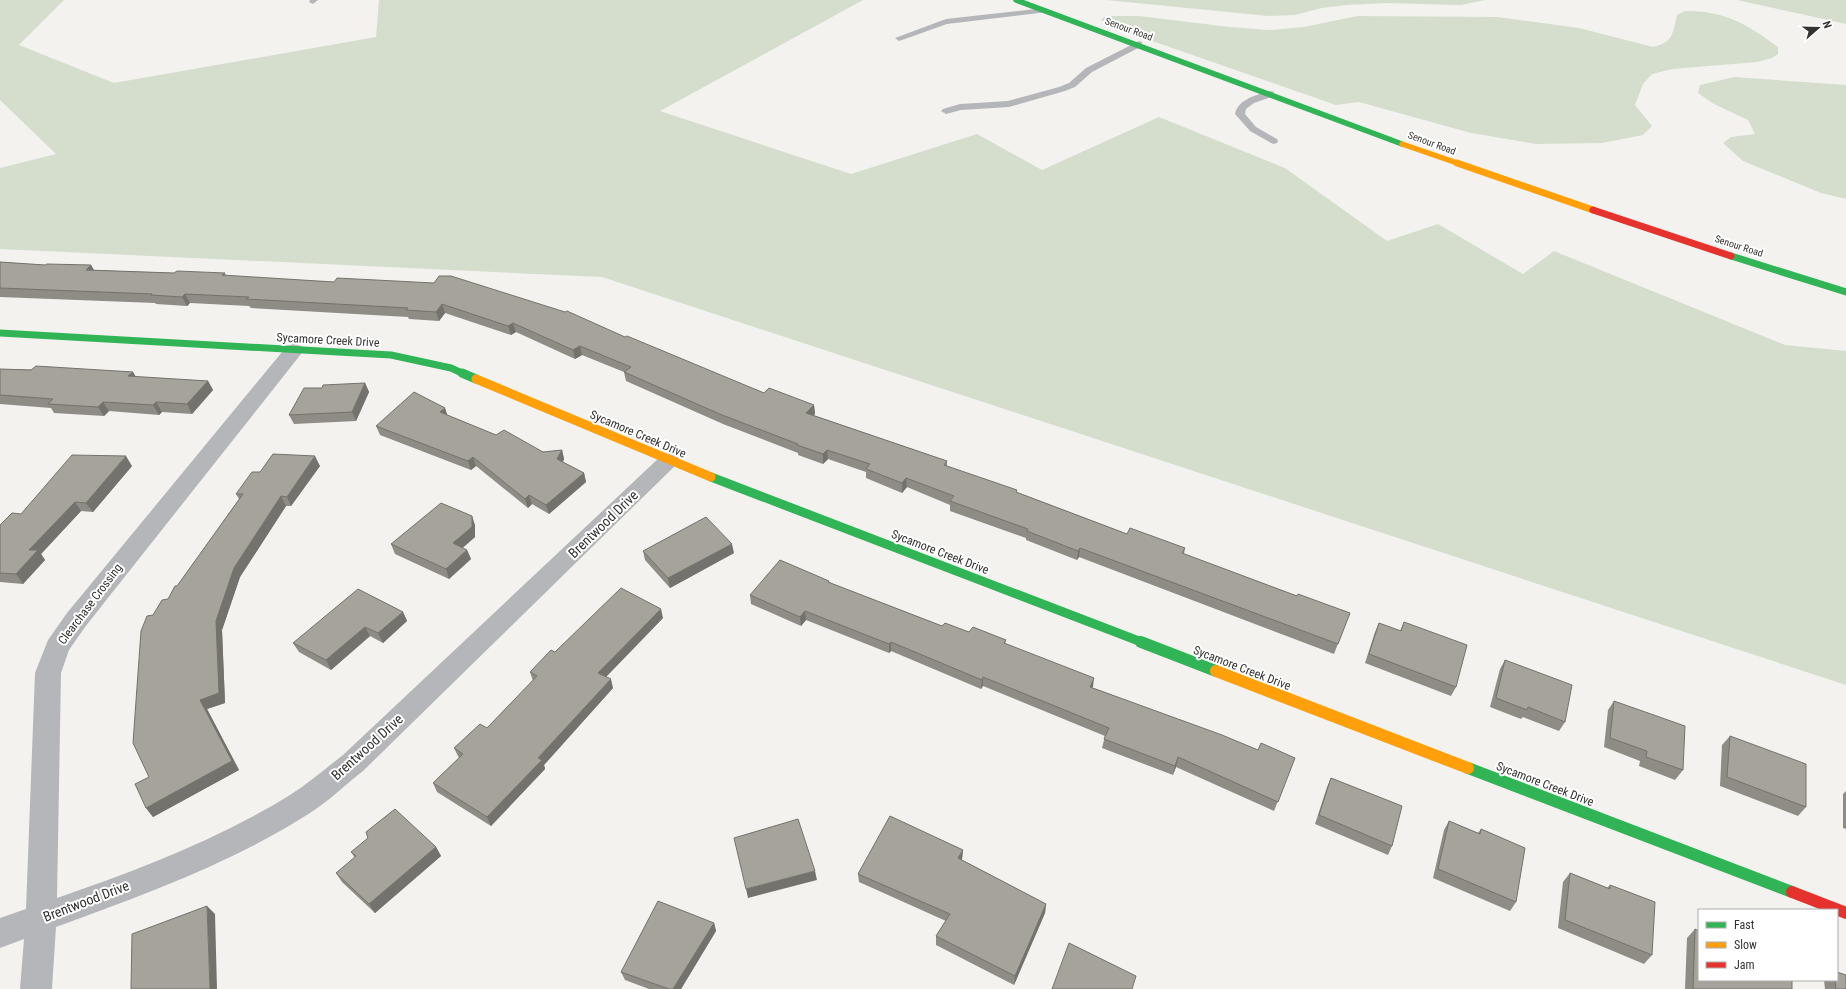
<svg xmlns="http://www.w3.org/2000/svg" width="1846" height="989" font-family="'Roboto Condensed',sans-serif">
	<rect width="100%" height="100%" fill="#f3f2ef"/>
	<path fill="#d5decd" d="M0,0h64l-45,45 95,38 262,-46 3,-37h484l-203,111 191,63 126,-40 65,36 117,-53 126,51 102,73 51,-17 85,50 31,-23 231,94 61,6v334l-1244,-408 -602,-28v-81l56,-14 -56,-54z
		M1071,0h414l-24,5 -75,-2 -39,2 -25,3 -27,7 -27,1 -162,-16z
		M1737,0h109v24z
		M1685,11c38,-1 64,14 93,36v7l-6,4 -15,4 -84,7 -21,5 -9,10 -8,21 17,21 -9,9 -41,8 -66,1 -65,-11 -112,-31 -23,3 -204,-71 -31,-14 3,-3 9,-1h26l91,11 39,3 35,-3 53,-11 140,1 82,11 74,19c21,-5 19,-13 24,-32z
		M1734,77l112,8v114l-25,-6 -78,-32 -20,-18 8,-6 24,-3 -7,-14 -34,-16 -16,-11 2,-8z"/>
	<g fill="none" stroke-linecap="round" stroke-linejoin="round">
		<path fill="#b5b6ba" fill-rule="evenodd" d="M310,0h8l-5,4 -4,-2z
			M1044,8h3v4l-100,12 -45,16 -3,1 -4,-3 51,-19z
			M1139,41l3,1v4l-50,26 -17,15 -10,4 -56,16 -48,3 -15,4 -5,-3 2,-2 17,-5 48,-3 51,-14 10,-4 17,-15z
			M1271,91l3,1v4l-20,7 -8,6 -1,5 11,13 21,12 1,2 -1,2 -4,1 -23,-13 -15,-17c3,-15 23,-20 36,-23z"/>
		<path fill="#b5b6ba" fill-rule="evenodd" d="M294,344l7,2 3,4 -3,4 -216,273 -16,23 -8,23 -4,225c80,-28 160,-58 233,-103 19,-12 36,-27 53,-40l318,-299 8,-2 8,2 3,5 -317,310c-18,14 -34,30 -53,42 -78,50 -167,82 -254,114l-4,62h-32l4,-50 -24,9v-30l26,-9 9,-236 13,-33 19,-27 220,-267z"/>
		<path stroke="#30b455" stroke-width="5.5" d="M1016,0l386,144"/>
		<path stroke="#30b455" stroke-width="7" d="M1731,256l115,36
			M0,333l391,22 60,13 13,6"/>
		<path stroke="#30b455" stroke-width="9" d="M462,373l14,6
			M711,477l433,166"/>
		<path stroke="#30b455" stroke-width="12" d="M1141,642l75,29
			M1468,768l324,124"/>
		<path stroke="#ff9f0a" stroke-width="5.5" d="M1402,144l58,20"/>
		<path stroke="#ff9f0a" stroke-width="7" d="M1457,163l136,47"/>
		<path stroke="#ff9f0a" stroke-width="9" d="M476,379l235,98"/>
		<path stroke="#ff9f0a" stroke-width="12" d="M1216,671l252,97"/>
		<path stroke="#e5322d" stroke-width="7" d="M1593,210l138,46"/>
		<path stroke="#e5322d" stroke-width="12" d="M1792,892l54,21"/>
	</g>
	<path fill="#8e8c84" d="M0,262l45,3h46l3,5 80,3h51l1,3 108,6 291,55 139,56 50,12 1,9 -2,1 134,46v5l180,68 58,14 -1,6 113,42 53,17 -16,41 -255,-97 -2,3 -51,-20v-2l-76,-27v-6l-43,-18 -5,6 -36,-15v-6l-38,-13 -5,5 -25,-9v-2l-75,-29 -97,-43 -2,-9 -42,-17 -7,4 -59,-27 -5,3 -66,-22 -6,8 -30,-2 -1,-2 -157,-9 -2,-2 -59,-3 -3,3 -31,-2 -1,-1 -155,-6z
		M0,369l133,3 3,5 72,4 5,9 -21,24 -30,-2 -3,3 -50,-4 -5,5 -50,-3 -3,-5 -51,-4z
		M365,383l4,9 -13,29 -62,3 -5,-9 33,-27z
		M445,408l2,7 49,20 47,17 19,-2 2,9 -1,3 21,11 2,9 -37,32 -17,-10 -4,4 -52,-42 -5,4 -91,-35 -4,-9z
		M132,466l-39,46 -12,-1 -40,43 4,6 -22,24 -23,-2v-57l21,-11z
		M320,466l-29,40h-5l-46,71 -18,53 3,73 -18,6 32,61 -86,47 -7,-9 3,-31 4,-162 15,-16 71,-100 -3,-5 24,-22z
		M475,525v12l-13,11 5,2 4,9 -22,20 -54,-25 -4,-10z
		M643,551l91,2 -64,35 -25,-28z
		M829,581l1,2 112,43 27,6 37,8 -1,4 88,44 165,62 37,8 -21,53 -98,-44 -3,8 -71,-27 3,-12 -122,-50 -2,3 -90,-38 -2,2 -83,-33 -5,6 -50,-22 -1,-9z
		M403,612l4,9 -24,22 -13,-7 -39,34 -32,-18 -6,-9z
		M663,618l-57,59 7,11 -69,77 1,4 -54,57 -54,-34 -4,-9 26,-25 -5,-10 33,-20 46,-47 -3,-9 25,-20z
		M1404,622l52,65 -5,9 -86,-33 10,-31 4,-9 21,8z
		M1505,660l60,62 -6,9 -36,-14 -2,2 -31,-12 10,-38z
		M1614,701l69,69 -8,10 -36,-14 1,-5 -36,-14 4,-37z
		M1730,736l76,71 -8,9 -78,-30 2,-41z
		M1331,778l61,68 -4,9 -73,-31 12,-37z
		M1846,791v38l-3,-1v-34z
		M1449,821l29,12 3,-4 35,73 -6,9 -77,-33 11,-48z
		M436,847l5,9 -66,57 -33,-31 -6,-9 19,-15 -4,-6z
		M963,850l-1,9v1l84,44 -1,9 -31,72 -78,-40v-9l10,-15 -87,-39 -1,-8z
		M1570,873l37,15 3,-3 42,70 -8,9 -86,-36 5,-46z
		M714,923l2,8 -35,58h-32l-24,-9 -4,-8z
		M1695,929l97,60h-107l2,-51z
		M1824,980h13l9,9h-21z"/>
	<path fill="#74726c" d="M91,265l5,9 -10,-4z
		M185,294l5,9 -3,3 -5,-9z
		M442,304l3,9 -6,8 -3,-9z
		M513,323l3,9 -5,3 -3,-9z
		M580,346l2,9 -7,4 -2,-9z
		M133,372l5,9 -10,-5z
		M208,381l5,9 -21,24 -5,-10z
		M365,383l4,9 -13,29 -4,-9z
		M103,402l6,9 -5,5 -6,-9z
		M156,402l6,10 -3,3 -6,-10z
		M814,405l1,9 -8,8 -1,-9z
		M445,408l3,9 -8,-5z
		M562,450l2,9 -4,10 -3,-10z
		M827,450l1,9 -5,5v-10z
		M126,456l6,10 -39,46 -7,-9z
		M315,456l5,10 -29,40 -4,-9z
		M473,457l3,9 -5,4 -3,-9z
		M584,473l2,9 -37,32 -3,-9z
		M906,478l1,9 -5,6v-10z
		M529,495l3,9 -4,4 -3,-9z
		M281,496l5,10 -46,71 -18,53 3,73 -18,6 32,61 -86,47 -7,-9 54,-108 16,-79 18,-53z
		M75,502l6,9 -40,43 4,6 -22,24 -7,-10 13,-24z
		M472,516l3,9v12l-18,16 -4,-10z
		M732,544l2,9 -64,35 -2,-10z
		M1080,548l-1,9 -2,3 1,-9z
		M467,550l4,9 -22,20 -3,-10z
		M661,609l2,9 -62,64 -3,-9z
		M805,611l1,9 -5,6 -1,-9z
		M403,612l4,9 -24,22 -5,-10z
		M365,627l5,9 -39,34 -5,-10z
		M891,642v9l-2,2v-9z
		M983,677v9l-2,3 1,-9z
		M1094,678l-1,9h-3z
		M611,679l2,9 -69,77 1,4 -54,57 -4,-9 51,-59z
		M1178,757l-2,10 -3,8 2,-9z
		M436,847l5,9 -66,57 -6,-9z
		M963,850l-1,9 -4,8v-9z
		M815,871l2,9 -69,18 -2,-9z
		M1046,904l-1,9 -31,72 1,-9z
		M207,906l8,8 2,75h-7z
		M714,923l2,8 -35,58h-8z"/>
	<path fill="#a5a39a" stroke="#74726c" d="M0,262l45,3 2,-1 44,1 -5,5 88,3 3,-2 48,2 -3,2 112,7 3,-4 97,5 5,-7h12l114,36 2,-1 58,26 2,-1 53,22 84,35 5,-5 45,17 -8,8 141,48 -3,4 73,25 -1,2 111,42 3,-6 55,20 -3,5 115,43 1,-2 52,19 -12,31 -258,-96 -2,3 -51,-20 1,-2 -78,-28 4,-5 -48,-18 -4,5 -36,-14 4,-5 -43,-14 -4,4 -26,-9 1,-1 -76,-29 -98,-43 7,-5 -51,-21 -7,4 -60,-27 -5,3 -66,-22 -6,8 -30,-2 2,-2 -162,-9 3,-2 -64,-3 -3,3 -31,-2 1,-1 -152,-6z
		M36,366l97,6 -5,4 80,5 -21,23 -31,-2 -3,3 -50,-3 -5,5 -50,-3 5,-5 -53,-4v-26l31,1z
		M365,383l-13,29 -63,3 15,-27h18l1,-3z
		M414,392l31,16 -5,4 56,23 8,-5 39,22 19,-2 -5,9 27,14 -38,32 -17,-10 -4,4 -52,-42 -5,4 -92,-35z
		M273,454l42,2 -28,41 -6,-1 -47,72 -18,53 3,72 -19,7 32,61 -86,47 -11,-24 14,-7 -16,-34 8,-112 6,-15 6,-1 9,-15 6,-1 7,-13h2l66,-92h-7l16,-22h8z
		M72,455l54,1 -40,47 -11,-1 -46,48h9l-22,24 -16,-1v-48l12,-12 9,1z
		M441,503l31,13v11l-19,16 14,7 -21,19 -55,-25z
		M706,517l26,27 -64,34 -25,-27z
		M780,560l49,21 -1,1 114,44 3,-3 24,9 4,-5 33,13 -2,3 90,35 -4,9 132,48 36,15 3,-7 34,15 -17,44 -100,-45 -3,9 -71,-27 5,-11 -126,-51 -1,3 -91,-38 -2,2 -84,-33 -5,6 -50,-22z
		M621,588l40,21 -63,64 13,6 -73,79 4,2 -55,57 -54,-34 30,-29 -9,-6 26,-24 7,4 50,-52 -7,-4 21,-22 4,2z
		M358,589l45,23 -25,21 -13,-6 -39,33 -33,-17z
		M1404,622l63,23 -11,42 -87,-33 10,-31 22,8z
		M1505,660l67,25 -7,37 -37,-15 -1,3 -31,-12z
		M1614,701l71,25 -2,44 -37,-13 1,-6 -37,-13z
		M1730,736l76,28v43l-79,-30z
		M1331,778l71,28 -10,40 -73,-31z
		M395,809l41,38 -67,57 -33,-31 20,-17 -5,-4 17,-14 -2,-6z
		M890,816l73,34 -5,8 88,46 -31,72 -79,-40 14,-22 -92,-40z
		M798,819l17,52 -69,18 -12,-51z
		M1449,821l31,13 1,-5 44,19 -9,54 -78,-33z
		M1570,873l40,16v-4l45,17 -3,53 -87,-35z
		M658,901l56,22 -41,66h-4l-48,-17z
		M207,906l3,83h-79l1,-55z
		M1695,929l4,2v49h93v9h-99z
		M1069,943l67,33 -4,13h-80z
		M1837,972l9,3v14h-10l-1,-9h2z"/>
	<g text-anchor="middle" dominant-baseline="central" stroke-width="4" stroke-linejoin="round" paint-order="stroke">
		<g font-size="10" fill="#333331" stroke="#fff">
			<text transform="translate(1129 29) rotate(20)">Senour Road</text>
			<text transform="translate(1432 143) rotate(20)">Senour Road</text>
			<text transform="translate(1739 246) rotate(18)">Senour Road</text>
		</g>
		<g font-size="12" fill="#333331" stroke="#fff">
			<text transform="translate(328 340) rotate(3)">Sycamore Creek Drive</text>
			<text transform="translate(638 434) rotate(23)">Sycamore Creek Drive</text>
			<text transform="translate(940 552) rotate(21)">Sycamore Creek Drive</text>
			<text transform="translate(90 604) rotate(-53)">Clearchase Crossing</text>
			<text transform="translate(1242 668) rotate(21)">Sycamore Creek Drive</text>
			<text transform="translate(1545 784) rotate(21)">Sycamore Creek Drive</text>
		</g>
		<g font-size="14" fill="#333331" stroke="#fff">
			<text transform="translate(603 524) rotate(-44)">Brentwood Drive</text>
			<text transform="translate(367 747) rotate(-42)">Brentwood Drive</text>
			<text transform="translate(86 901) rotate(-21)">Brentwood Drive</text>
		</g>
	</g>
	<rect x="1698" y="909" width="140" height="72" fill="#ffffff" stroke="#adadad"/>
	<rect x="1706" y="922" width="20" height="6" fill="#30b455" stroke="#adadad"/>
	<text x="1734" y="929" font-size="12" fill="#333331">Fast</text>
	<rect x="1706" y="942" width="20" height="6" fill="#ff9f0a" stroke="#adadad"/>
	<text x="1734" y="949" font-size="12" fill="#333331">Slow</text>
	<rect x="1706" y="962" width="20" height="6" fill="#e5322d" stroke="#adadad"/>
	<text x="1734" y="969" font-size="12" fill="#333331">Jam</text>
	<g transform="translate(1818 28) rotate(70)" stroke="#ffffff" stroke-width="3" paint-order="stroke">
	<path d="M0-3L7 15L0 10L-7 15Z" fill="#333331"/>
	<text y="-6" font-size="11" font-weight="bold" text-anchor="middle" fill="#333331">N</text>
	</g>
</svg>
